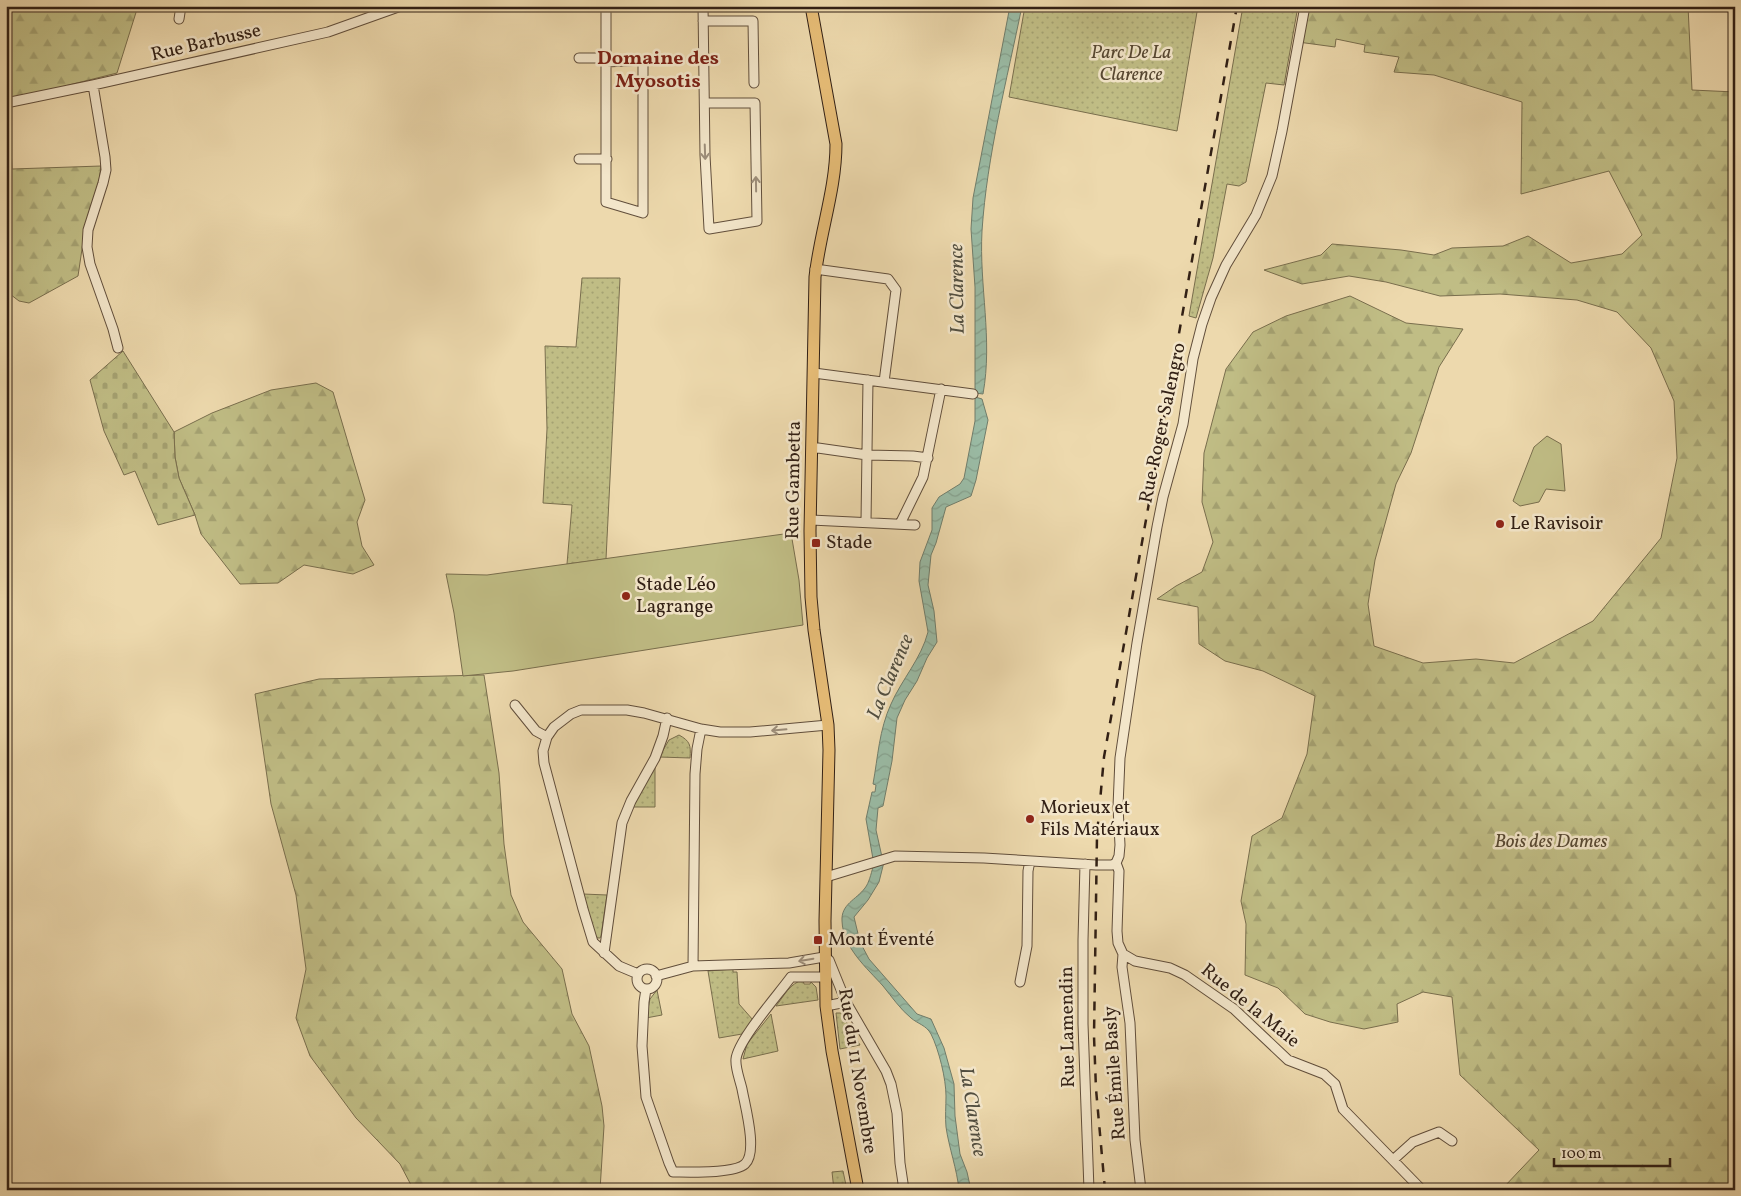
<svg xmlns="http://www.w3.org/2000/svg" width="1741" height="1196" font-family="Vollkorn,serif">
	<defs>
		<pattern id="green-dots" width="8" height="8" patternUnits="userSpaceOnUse" patternTransform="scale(1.25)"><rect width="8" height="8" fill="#c0bd85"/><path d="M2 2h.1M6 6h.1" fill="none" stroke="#a5a272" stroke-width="1.8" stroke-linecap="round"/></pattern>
		<pattern id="forest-firs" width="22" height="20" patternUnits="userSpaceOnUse" patternTransform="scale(1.25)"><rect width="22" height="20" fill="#c0bd85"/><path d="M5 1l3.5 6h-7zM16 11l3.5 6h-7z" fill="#a5a272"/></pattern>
		<pattern id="cemetery-stones" width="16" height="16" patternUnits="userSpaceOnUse" patternTransform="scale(1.25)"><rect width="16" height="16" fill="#c0bd85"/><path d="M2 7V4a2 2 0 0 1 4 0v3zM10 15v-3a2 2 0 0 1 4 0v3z" fill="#a5a272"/></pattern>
		<pattern id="water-waves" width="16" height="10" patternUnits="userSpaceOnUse" patternTransform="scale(1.25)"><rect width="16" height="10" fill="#9abba5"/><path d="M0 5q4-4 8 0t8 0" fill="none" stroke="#85a08d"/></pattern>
	</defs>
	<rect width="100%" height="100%" fill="#edd9ad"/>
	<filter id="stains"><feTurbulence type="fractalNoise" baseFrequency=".004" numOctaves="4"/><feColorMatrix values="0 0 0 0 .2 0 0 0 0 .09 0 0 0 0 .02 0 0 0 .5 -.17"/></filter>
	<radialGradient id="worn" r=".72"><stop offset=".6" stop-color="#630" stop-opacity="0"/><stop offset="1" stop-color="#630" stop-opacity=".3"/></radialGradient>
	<path fill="url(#green-dots)" stroke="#796e4d" d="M1025,6h173l-21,125 -168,-34z
		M1243,6h55l-14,79 -18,-2 -20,99 -7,4 -12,-2 -14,74 -17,60 -7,-2z
		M582,278h38l-14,281 -39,5 5,-59 -29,-2 4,-74 -2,-83 31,1z
		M679,735c11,6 12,10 11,23l-31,-1 10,-17z
		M655,765v42h-22z
		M583,894l24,1 -6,41 -1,2h-3l-3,-2z
		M733,969v3h4l2,32 14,16 -11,14 -23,4 -11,-67z
		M803,980l1,4h6l1,-2 5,5 2,13 -42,6c8,-10 14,-23 27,-26z
		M657,990l5,25 -16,3 4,-19z
		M836,1013h5l19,32 -20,4z
		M771,1014l7,37 -35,8 4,-15z
		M843,1171l4,19h-13l-2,-18z"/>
	<path fill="url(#forest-firs)" stroke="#796e4d" d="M6,6h132l-21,67 -108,27 3,69 89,-3 -2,15 -13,41 -8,54 -49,27 -10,-2 -13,-10z
		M1305,6h383l4,84 43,2v1098h-230l-2,-2 36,-38 -79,-75 -8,-78 -29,-5 -26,12 1,18 -34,7 -34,-7 -25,-8 -27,-26 -33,-13 1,-51 -5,-23 11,-65 30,-18 25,-64 8,-58 -52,-25 -38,-10 -26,-17 -1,-37 -41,-8 19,-13 26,-14 11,-30 -11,-40 2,-49 22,-84 27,-37 33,-16 64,-20 56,27 57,6 -24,38 -28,86 -15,31 -21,76 -7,44 6,42 49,17 53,-4 38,4 79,-42 68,-83 16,-80 -3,-57 -23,-53 -34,-36 -40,-12 -77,-6 -60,2 -54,-14 -37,-6 -47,8 -38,-14 57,-15 11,-11 69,6 33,5 18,-7 51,-2 25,-10 43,27 51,-9 20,-19 -33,-64 -88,23 1,-92 -88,-27 -40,-3 5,-15 -35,-5 1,-7 -29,-6 -1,8 -37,-5z
		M316,383l17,9 32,108 -8,22 5,24 12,19 -21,9 -49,-9 -26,18 -38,1 -39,-50 -6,-19 -16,-37 -4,-21 -1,-25 38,-19 59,-23z
		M484,675l15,98 5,71 7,51 12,27 39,47 10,45 17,32 13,60 2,20 -4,64h-122l-67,-5 -11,-21 -44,-46 -46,-62 -14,-38 10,-49 -10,-74 -25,-91 -16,-110 64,-15z"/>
	<path fill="url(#cemetery-stones)" stroke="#796e4d" d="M123,351l51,81 1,25 4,21 16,37 -37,10 -23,-54 -11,4 -20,-44 -14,-51z"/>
	<path fill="#c0bd85" stroke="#796e4d" d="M1547,436l14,8 4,47 -19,-2 -7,13 -19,4 -7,-5 21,-54z
		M791,533l8,47 4,45 -290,46 -50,5 -9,-63 -8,-39 41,1z"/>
	<path fill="url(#water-waves)" stroke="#707d6b" d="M1010,6h12c-15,74 -35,149 -40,225 -3,55 11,108 1,163l-8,-1v-106l-4,-58 2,-31z
		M975,397l7,2 6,21 -12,60 -5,16 -25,11 -10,36 -5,12 -3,30 6,26 3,31 -10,16 -10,23 -12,19 -8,18 -5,43 -9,45 -5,2 -2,22 6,27 -9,2 -7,-40 6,-27h3l1,-7 -3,-1c5,-27 6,-54 18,-80 11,-25 30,-45 37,-72l-9,-51 1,-19 12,-32v-22l7,-11 21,-13 4,-6 11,-57z
		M884,862l-5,20 -11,18 -14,17 6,25 9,17 48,55 14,5 13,29 10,36 1,32 5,38 7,18 4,18h-12c-2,-21 -10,-42 -13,-63 -1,-10 0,-21 0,-31 0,-17 -7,-46 -15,-62 -5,-9 -13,-10 -20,-16 -11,-9 -19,-21 -28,-32 -16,-18 -40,-38 -41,-65 -1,-17 14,-21 23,-33 4,-5 6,-14 8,-21z"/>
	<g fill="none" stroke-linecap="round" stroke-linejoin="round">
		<defs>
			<path id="minor" d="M606,6v196l37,11v-153l-36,2
				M703,6l2,149 4,74 48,-8 -2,-118h-50
				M179,19l2,-13
				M703,21h50l1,62
				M579,58h28
				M93,85l12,72 1,13 -3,13 -15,47 -1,17 3,17 23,65 5,19
				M6,103l87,-18 235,-53 73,-26
				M579,159h28
				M815,269l73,10 8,11 -12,92
				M814,373l159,21
				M812,449l6,-1 49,7 46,1 15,2
				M811,520l104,5
				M866,522l2,-142
				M900,524l23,-47 18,-88
				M515,705l21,26 11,6
				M1116,863l3,-7 1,-11 -2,-38 2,-49 17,-115 20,-116 6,-30 20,-73 10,-65 9,-35 9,-26 15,-33 30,-50 16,-39 10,-45 23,-125
				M1116,863l3,8 -2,60 1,12 5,11 12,7 35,7 15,7 49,34 54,51 36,14 11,10 8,25 79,81
				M1085,864l-2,76v84l6,166
				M826,877l69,-21 89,2 112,7h16l4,-2
				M604,953l18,-130 9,-22 24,-43 8,-22 4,-18
				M1123,954l-1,13 8,56 5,117 6,50
				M693,966l2,-192 2,-25 4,-20
				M637 979a10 10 0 1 1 20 0a10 10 0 1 1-20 0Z
				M638,974l-19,-8 -26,-24 -10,-33 -39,-146 -1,-12 4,-14 7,-10 17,-13 10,-4h46l17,3 57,16 19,3h30l78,-7
				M656,976l37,-10 96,-3 35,-6 5,3 17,42 40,69 5,13 6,29 3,50 4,27
				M791,977h34
				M1020,982l7,-36 1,-75 2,-10
				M646,989l-2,13 -2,44 4,51 23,66 4,9c15,0 61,2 72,-8 13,-12 0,-58 -3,-75 -2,-9 -7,-21 -6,-30 2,-19 42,-64 55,-82
				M826,1006l20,-4
				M1393,1160l20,-18 26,-10 13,9"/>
			<path id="major" d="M811,6l25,138c0,45 -16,88 -21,133l-5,254 1,66 3,33 14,95 1,25 -4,171 1,85 6,45 26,139"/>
		</defs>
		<use href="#minor" stroke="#614e3b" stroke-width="11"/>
		<use href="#major" stroke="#322015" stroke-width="13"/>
		<use href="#minor" stroke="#f3e6ca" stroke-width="9"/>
		<use href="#major" stroke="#e6bc76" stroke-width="11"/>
		<path stroke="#322015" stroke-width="2.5" stroke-dasharray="9 9" stroke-linecap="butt" d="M1105,1190l-9,-101 -2,-53 3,-201 7,-78 133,-751"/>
	</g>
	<defs><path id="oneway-shaft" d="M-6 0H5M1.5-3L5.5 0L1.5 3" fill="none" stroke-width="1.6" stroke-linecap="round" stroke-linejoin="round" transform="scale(1.25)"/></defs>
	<g stroke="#9c8d79">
		<use href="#oneway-shaft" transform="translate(705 152) rotate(88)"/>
		<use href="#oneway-shaft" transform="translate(756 184) rotate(-91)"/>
		<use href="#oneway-shaft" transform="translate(779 730) rotate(175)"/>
		<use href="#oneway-shaft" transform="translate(806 960) rotate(170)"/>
	</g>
	<g fill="#8f2418" stroke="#f3e6ca" stroke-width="2">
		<circle cx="1500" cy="524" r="5"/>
		<rect x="811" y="538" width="10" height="10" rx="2.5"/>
		<circle cx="626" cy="596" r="5"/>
		<circle cx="1030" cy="819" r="5"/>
		<rect x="813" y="935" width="10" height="10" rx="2.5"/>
	</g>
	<g text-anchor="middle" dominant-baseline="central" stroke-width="5" stroke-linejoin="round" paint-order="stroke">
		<g font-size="19" fill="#322015" stroke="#f3e6ca">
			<text transform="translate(206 43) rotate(-13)">Rue Barbusse</text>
			<text transform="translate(1163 423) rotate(-78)">Rue Roger Salengro</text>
			<text transform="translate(794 480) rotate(-89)">Rue Gambetta</text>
			<text transform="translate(1250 1006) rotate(39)">Rue de la Maie</text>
			<text transform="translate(1068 1027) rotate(-91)">Rue Lamendin</text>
			<text transform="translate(857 1071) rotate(81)">Rue du 11 Novembre</text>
			<text transform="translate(1115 1073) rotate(-94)">Rue Émile Basly</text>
		</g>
		<g font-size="19" font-style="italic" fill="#564731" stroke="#f3e6ca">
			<text x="1131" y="53">Parc De La<tspan x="1131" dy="22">Clarence</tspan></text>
			<text x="1551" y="842">Bois des Dames</text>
		</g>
		<g font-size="19" fill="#322015" stroke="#f3e6ca" text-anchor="start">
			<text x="1510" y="524">Le Ravisoir</text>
			<text x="826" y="543">Stade</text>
			<text x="636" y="585">Stade Léo<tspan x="636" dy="22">Lagrange</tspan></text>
			<text x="1040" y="808">Morieux et<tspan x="1040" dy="22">Fils Matériaux</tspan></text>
			<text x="828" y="940">Mont Éventé</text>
		</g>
		<g font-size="20" font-weight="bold" fill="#7a1f14" stroke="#f3e6ca">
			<text x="658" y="59">Domaine des<tspan x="658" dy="23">Myosotis</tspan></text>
		</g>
		<g font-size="20" font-style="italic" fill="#514e40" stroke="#f3e6ca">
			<text transform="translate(958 289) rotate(-91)">La Clarence</text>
			<text transform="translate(891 677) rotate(-67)">La Clarence</text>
			<text transform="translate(972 1112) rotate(81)">La Clarence</text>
		</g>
	</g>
	<rect width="1741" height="1196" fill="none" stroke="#edd9ad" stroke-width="25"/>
	<rect x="8" y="8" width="1726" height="1181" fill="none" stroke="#322015" stroke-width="2.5"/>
	<rect x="12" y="12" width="1716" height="1171" fill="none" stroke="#322015"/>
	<path d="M1554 1158v8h116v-8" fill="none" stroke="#322015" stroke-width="2.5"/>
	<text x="1561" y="1158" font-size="15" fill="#322015" stroke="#f3e6ca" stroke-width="4" paint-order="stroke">100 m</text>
	<rect width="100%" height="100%" filter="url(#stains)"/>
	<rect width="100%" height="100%" fill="url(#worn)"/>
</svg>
